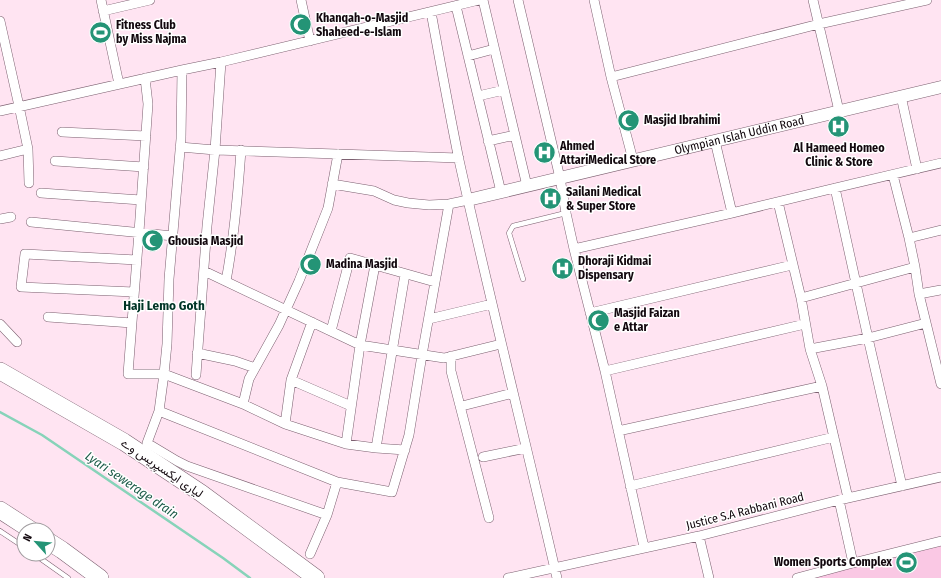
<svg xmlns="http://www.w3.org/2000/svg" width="941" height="578" font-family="'Fira Sans Condensed',Vazirmatn,sans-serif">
	<rect width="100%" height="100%" fill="#ffe4f2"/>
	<path fill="#fac8e4" d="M941,546v32h-135z"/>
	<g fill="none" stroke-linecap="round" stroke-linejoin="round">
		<path stroke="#87d3b9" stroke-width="2.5" d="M0,412l42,23 181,123 27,20"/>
		<defs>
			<path id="service" d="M523,279l-14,-46 4,-7 53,-13
				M0,531l24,16
				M34,554l34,24"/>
			<path id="minor" d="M101,0l18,84
				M301,0l9,41
				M483,0l44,186
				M518,0l42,178 6,35 8,36 31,122 39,176
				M594,0l17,77 22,83
				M813,0l26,111
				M456,6l45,186
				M103,11l47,-11
				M431,12c9,49 18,99 28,148 31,140 66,279 98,418
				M0,21l19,85 9,43 1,34
				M468,56l26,-7
				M182,70l-1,69 -12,140 -2,65 -3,30 -5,37 -12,32 30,18 10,5 140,49 10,-33
				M611,77l208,-53 108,-24
				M145,78l3,26 -9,128 -11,142h36l79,30 42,20 61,20 30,4 29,2
				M478,96l26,-6
				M901,96l16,73
				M0,111l182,-41 39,-8 258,-62
				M62,132l84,4
				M488,141l27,-6
				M715,141l17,72
				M180,147l35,3 244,8
				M0,156l28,-7
				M55,161l89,6
				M893,175l16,63 6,29 4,27 22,90
				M332,184l42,7 20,9 14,3 21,2 20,-1
				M835,188l33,150 34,148
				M41,193l100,7
				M778,202l23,96 9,51 12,37 26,112
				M0,219l11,-2
				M31,222l142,14
				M909,238l32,-8
				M574,249l158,-36 103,-25 106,-25
				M204,271l156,74 84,13 57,-14
				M226,281c8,-43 12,-87 15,-131
				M134,292l-113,-5 4,-33 112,6
				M919,294l22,-4
				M801,298l114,-31
				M590,313l202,-48
				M48,317l84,6
				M429,319l63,-15
				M0,324l17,18
				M331,331l19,-73 85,24
				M810,349l58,-11 58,-15
				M197,353l38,8 20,7
				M451,356v15l38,147
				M605,371l200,-47
				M196,375l11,-149 8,-76 6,-88
				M291,380l60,26
				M243,404l6,-25 30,-54 20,-44 29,-73 10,-54
				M462,406l51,-13
				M159,411l178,71 55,10 17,-57 13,-80 27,-151 19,-4
				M285,424l6,-44 21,-58
				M618,431l204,-45
				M346,444l14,-99 15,-80
				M376,448l29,-174
				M483,457l43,-9
				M630,486l204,-49
				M839,500l14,63
				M699,536l10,42
				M310,554l17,-39
				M508,578l191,-42 140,-36 102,-23
				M797,578l56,-15 88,-22"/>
			<g id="tertiary">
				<path id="s1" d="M468,200l473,-113"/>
			</g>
			<path id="motorway" d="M0,371l124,71 77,51 115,85
				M0,510l31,20
				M48,541l14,9 38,28"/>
		</defs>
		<use href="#service" stroke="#7c6070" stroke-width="5.5"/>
		<use href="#minor" stroke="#7c6070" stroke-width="10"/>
		<use href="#tertiary" stroke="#7c6070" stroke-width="13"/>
		<use href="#motorway" stroke="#7c6070" stroke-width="18"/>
		<use href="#service" stroke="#fff" stroke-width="4.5"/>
		<use href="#minor" stroke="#fff" stroke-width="9"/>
		<use href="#tertiary" stroke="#fff" stroke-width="12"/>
		<use href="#motorway" stroke="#fff" stroke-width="17"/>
	</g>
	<defs>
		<symbol id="mosque-disc" viewBox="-11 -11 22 22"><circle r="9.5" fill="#249476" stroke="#fff"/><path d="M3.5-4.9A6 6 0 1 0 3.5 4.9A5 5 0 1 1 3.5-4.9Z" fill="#fff"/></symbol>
		<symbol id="stadium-disc" viewBox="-11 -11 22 22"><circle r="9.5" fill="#249476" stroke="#fff"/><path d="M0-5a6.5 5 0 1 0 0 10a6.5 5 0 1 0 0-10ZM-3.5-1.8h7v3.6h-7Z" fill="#fff"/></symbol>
		<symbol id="hospital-disc" viewBox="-11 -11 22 22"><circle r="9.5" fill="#249476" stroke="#fff"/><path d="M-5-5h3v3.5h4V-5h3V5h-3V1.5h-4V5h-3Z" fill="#fff"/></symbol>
	</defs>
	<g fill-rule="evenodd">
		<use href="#mosque-disc" x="288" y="12" width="25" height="25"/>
		<use href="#stadium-disc" x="88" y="20" width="25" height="25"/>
		<use href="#mosque-disc" x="616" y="108" width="25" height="25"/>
		<use href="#hospital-disc" x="826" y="114" width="25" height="25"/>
		<use href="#hospital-disc" x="532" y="140" width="25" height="25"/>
		<use href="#hospital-disc" x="538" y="186" width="25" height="25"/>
		<use href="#mosque-disc" x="140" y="228" width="25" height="25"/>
		<use href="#mosque-disc" x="298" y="252" width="25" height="25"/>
		<use href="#hospital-disc" x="550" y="256" width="25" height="25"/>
		<use href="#mosque-disc" x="586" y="308" width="25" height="25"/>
		<use href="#stadium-disc" x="894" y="550" width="25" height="25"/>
	</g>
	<g text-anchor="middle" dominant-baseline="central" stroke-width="3" stroke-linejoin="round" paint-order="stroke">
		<g font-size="12" font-weight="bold" fill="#12080e" stroke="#fff" text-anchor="start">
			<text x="316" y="18">Khanqah-o-Masjid<tspan x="316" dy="14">Shaheed-e-Islam</tspan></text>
			<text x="116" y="25">Fitness Club<tspan x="116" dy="14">by Miss Najma</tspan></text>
			<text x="644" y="120">Masjid Ibrahimi</text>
			<text x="560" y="146">Ahmed<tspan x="560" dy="14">AttariMedical Store</tspan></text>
			<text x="839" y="148" text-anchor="middle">Al Hameed Homeo<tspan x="839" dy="14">Clinic &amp; Store</tspan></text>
			<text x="566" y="192">Sailani Medical<tspan x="566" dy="14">&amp; Super Store</tspan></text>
			<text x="168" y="241">Ghousia Masjid</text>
			<text x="578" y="261">Dhoraji Kidmai<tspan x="578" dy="14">Dispensary</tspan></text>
			<text x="326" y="264">Madina Masjid</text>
			<text x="614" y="313">Masjid Faizan<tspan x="614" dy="14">e Attar</tspan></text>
			<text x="892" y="562" text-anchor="end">Women Sports Complex</text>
		</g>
		<g font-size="12" fill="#12080e" stroke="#fff">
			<text stroke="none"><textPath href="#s1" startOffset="279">Olympian Islah Uddin Road</textPath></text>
			<text transform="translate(162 468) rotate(34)">لیاری ایکسپریس وے</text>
			<text transform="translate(745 511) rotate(-14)">Justice S.A Rabbani Road</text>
		</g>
		<g font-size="13" font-weight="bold" fill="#003527" stroke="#fff">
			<text x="164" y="305">Haji Lemo Goth</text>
		</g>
		<g font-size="13" font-style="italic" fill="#1f5c4a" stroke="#fff">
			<text transform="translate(132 485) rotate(34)">Lyari sewerage drain</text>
		</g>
	</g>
	<g transform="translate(36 542) rotate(297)"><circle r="19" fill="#ffffff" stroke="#a09c9f"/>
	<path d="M0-3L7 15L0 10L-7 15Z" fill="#249476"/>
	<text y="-6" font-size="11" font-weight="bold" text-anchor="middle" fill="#12080e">N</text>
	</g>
</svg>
